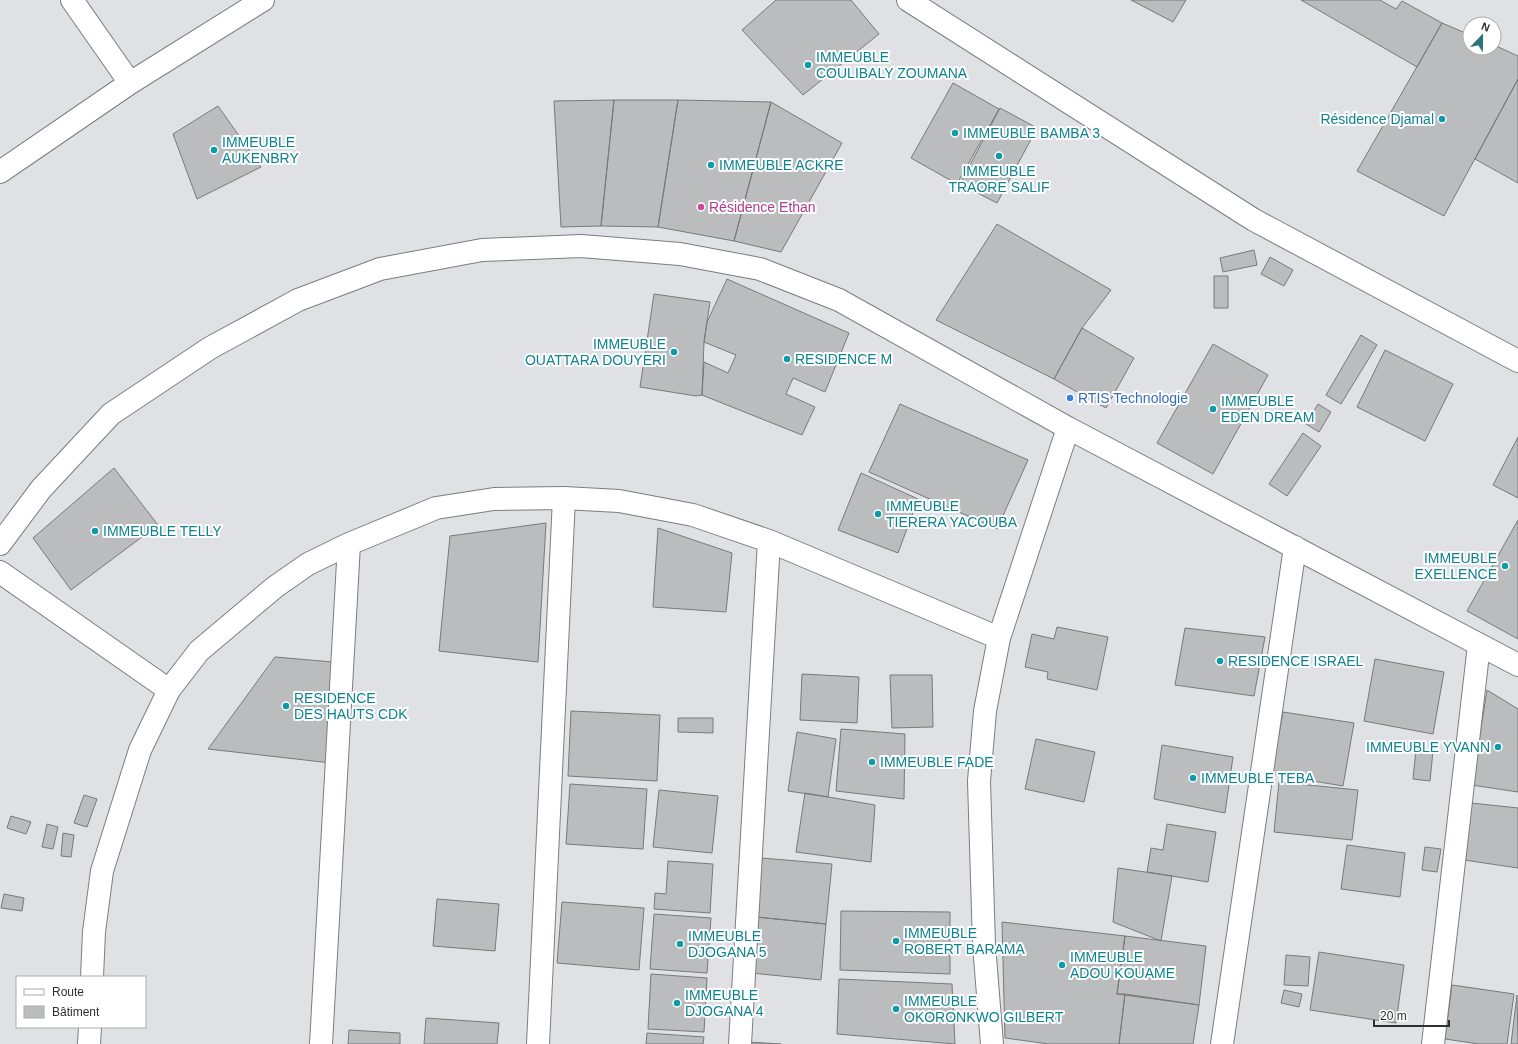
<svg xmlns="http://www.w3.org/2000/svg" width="1518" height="1044" font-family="Arial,sans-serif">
	<rect width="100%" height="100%" fill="#e0e1e4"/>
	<path fill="#babcbe" stroke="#78797b" d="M776,0h75l28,34 -76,61 -61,-65z
		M1131,0h55l-13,22z
		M1301,0h79l16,9 6,-8 40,22 -25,44z
		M1442,23l28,12v13h24v-3l24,11v23l-74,137 -87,-45z
		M1518,79v104l-43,-24z
		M953,83l46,26 -42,75 -46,-26z
		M614,100l-13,126 -40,1 -7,-126z
		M614,100h64l-20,127 -57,-1z
		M678,100l93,2 -37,139 -76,-14z
		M771,102l71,41 -61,109 -47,-11z
		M218,106l43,61 -64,32 -24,-65z
		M1000,108l37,20 -40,75 -37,-19z
		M997,224l114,66 -29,38 -28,51 -118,-59z
		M1254,250l3,15 -34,7 -3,-14z
		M1270,257l23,13 -9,16 -23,-12z
		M1214,276h14v32h-14z
		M727,279l122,54 -24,59 -32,-14 -7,16 29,13 -13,28 -100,-40 2,-33 24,11 8,-18 -32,-13 3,-20z
		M654,294l56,8 -6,40 -2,53 -6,1 -56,-9z
		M1082,328l52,30 -28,50 -52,-29z
		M1361,335l16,10 -36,59 -15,-9z
		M1213,344l55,31 -55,99 -56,-31z
		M1385,350l68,34 -28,57 -68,-34z
		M900,404l128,56 -31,69 -128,-57z
		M1318,404l13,8 -12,20 -13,-8z
		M1303,433l18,13 -34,50 -18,-12z
		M1518,437v61l-25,-13z
		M114,468l44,57 -87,65 -38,-52z
		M861,473l57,26 -20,54 -60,-23z
		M1518,520v119l-51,-28z
		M546,523l-8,139 -99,-11 11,-115z
		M658,528l74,25 -6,59 -73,-5z
		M1057,627l51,10 -11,53 -50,-11 1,-7 -23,-5 7,-33 22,5z
		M1185,628l80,9 -11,59 -79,-11z
		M275,657l58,5 -2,101 -123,-14z
		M1375,659l69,13 -11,62 -69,-13z
		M802,674l57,3 -2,46 -57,-3z
		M890,675h42l1,52 -41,1z
		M1487,690l31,19v83l-46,-7z
		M571,711l89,4 -3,66 -89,-5z
		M1283,712l71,11 -11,63 -71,-12z
		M678,718h35v15l-35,-1z
		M841,729l64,5 -1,65 -68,-8z
		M797,732l39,7 -8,58 -40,-6z
		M1036,739l59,13 -11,50 -59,-13z
		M1162,745l71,12 -8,56 -71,-14z
		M1416,749l17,2 -3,30 -17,-2z
		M1279,782l79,8 -6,50 -78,-8z
		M570,784l77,5 -4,60 -77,-5z
		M659,790l59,6 -6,57 -59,-6z
		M805,793l70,12 -4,57 -75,-10z
		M84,795l13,4 -10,28 -13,-4z
		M1471,803l47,5v60l-54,-8z
		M11,816l20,6 -5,12 -19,-6z
		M47,824l11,3 -5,22 -11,-2z
		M1167,824l49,8 -8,50 -61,-10 4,-24 12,2z
		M63,833l11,2 -3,22 -10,-1z
		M1347,845l58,8 -5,44 -59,-8z
		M1425,847l16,2 -4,23 -15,-2z
		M762,858l70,6 -6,60 -70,-7z
		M668,861l45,3 -3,49 -56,-4 1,-16 11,1z
		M1118,868l54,8 -11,65 -48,-19z
		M4,894l20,4 -2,13 -21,-3z
		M437,899l62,5 -4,47 -62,-5z
		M562,902l82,6 -5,62 -82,-7z
		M841,911l109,1v62l-110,-4z
		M654,914l57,4 -4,55 -57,-4z
		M756,917l70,7 -5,56 -70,-7z
		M1002,922l123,14 -8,58h8l-6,50h-70l-44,-6z
		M1125,936l81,10 -7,59 -82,-11z
		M1319,952l85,13 -8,58 -86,-13z
		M1286,955l24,2 -2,29 -24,-1z
		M651,974l56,4 -3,54 -56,-3z
		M839,979l113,5 3,60 -118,-10z
		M1452,985l62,9 -7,50h-28l-34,-5z
		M1284,990l18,4 -3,13 -18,-4z
		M1125,994l74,11 -6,39h-74z
		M1517,995l1,49h-7z
		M426,1018l73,5 -2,21h-73z
		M349,1030l51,3v11h-52z
		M647,1033l57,4 -1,7h-57z
		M749,1042l32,2h-32z"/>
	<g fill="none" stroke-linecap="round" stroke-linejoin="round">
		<defs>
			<path id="minor" d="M72,0l58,83
				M908,0l346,220 264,141
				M0,172l130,-89 133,-83
				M0,544l41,-55 70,-75 99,-66 88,-48 82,-31 102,-19 99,-4 99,8 80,15 79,31 229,128 450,237
				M0,572l169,118
				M92,977l2,-45 8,-61 38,-121 29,-60 30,-39 76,-64 33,-23 41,-20 87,-36 58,-9 70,-1 55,3 74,14 76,26 230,97
				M89,1044l1,-17
				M321,1044l28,-500
				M538,1044l26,-546
				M740,1044l29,-503
				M992,1044l-8,-99 -5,-164 6,-70 14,-73 69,-210
				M1222,1044l73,-497
				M1433,1044l46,-399"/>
		</defs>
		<use href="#minor" stroke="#7c7d7f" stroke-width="24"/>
		<use href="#minor" stroke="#fff" stroke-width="22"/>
	</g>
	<g fill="#0f9aa8" stroke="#fff" stroke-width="1.5">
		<circle cx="808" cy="65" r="4"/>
		<circle cx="1442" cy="119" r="4"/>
		<circle cx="955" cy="133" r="4"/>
		<circle cx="214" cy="150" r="4"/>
		<circle cx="999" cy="156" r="4"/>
		<circle cx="711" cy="165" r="4"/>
		<circle cx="674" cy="352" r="4"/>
		<circle cx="787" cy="359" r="4"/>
		<circle cx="1213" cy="409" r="4"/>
		<circle cx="878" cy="514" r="4"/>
		<circle cx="95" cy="531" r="4"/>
		<circle cx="1505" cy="566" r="4"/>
		<circle cx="1220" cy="661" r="4"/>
		<circle cx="286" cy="706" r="4"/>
		<circle cx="1498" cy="747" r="4"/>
		<circle cx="872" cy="762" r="4"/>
		<circle cx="1193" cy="778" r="4"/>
		<circle cx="896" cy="941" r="4"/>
		<circle cx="680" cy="944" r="4"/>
		<circle cx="1062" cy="965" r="4"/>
		<circle cx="677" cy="1003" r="4"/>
		<circle cx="896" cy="1009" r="4"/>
	</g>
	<circle fill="#d1479c" stroke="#fff" stroke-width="1.5" cx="701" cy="207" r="4"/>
	<circle fill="#3f7fe0" stroke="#fff" stroke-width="1.5" cx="1070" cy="398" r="4"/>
	<g text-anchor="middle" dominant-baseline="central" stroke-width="4" stroke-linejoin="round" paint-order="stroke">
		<g font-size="14" fill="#0d838f" stroke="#fff" text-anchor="start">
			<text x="816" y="57">IMMEUBLE<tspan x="816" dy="16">COULIBALY ZOUMANA</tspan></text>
			<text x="1434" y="119" text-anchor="end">Résidence Djamal</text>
			<text x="963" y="133">IMMEUBLE BAMBA 3</text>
			<text x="222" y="142">IMMEUBLE<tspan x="222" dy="16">AUKENBRY</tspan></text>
			<text x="719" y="165">IMMEUBLE ACKRE</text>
			<text x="999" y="171" text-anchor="middle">IMMEUBLE<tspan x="999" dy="16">TRAORE SALIF</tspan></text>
			<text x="666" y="344" text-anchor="end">IMMEUBLE<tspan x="666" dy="16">OUATTARA DOUYERI</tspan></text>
			<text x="795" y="359">RESIDENCE M</text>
			<text x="1221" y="401">IMMEUBLE<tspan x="1221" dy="16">EDEN DREAM</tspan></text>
			<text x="886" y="506">IMMEUBLE<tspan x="886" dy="16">TIERERA YACOUBA</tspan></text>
			<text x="103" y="531">IMMEUBLE TELLY</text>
			<text x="1497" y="558" text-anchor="end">IMMEUBLE<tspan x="1497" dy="16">EXELLENCE</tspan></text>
			<text x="1228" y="661">RESIDENCE ISRAEL</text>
			<text x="294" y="698">RESIDENCE<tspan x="294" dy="16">DES HAUTS CDK</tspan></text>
			<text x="1490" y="747" text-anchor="end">IMMEUBLE YVANN</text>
			<text x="880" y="762">IMMEUBLE FADE</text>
			<text x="1201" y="778">IMMEUBLE TEBA</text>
			<text x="904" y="933">IMMEUBLE<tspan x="904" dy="16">ROBERT BARAMA</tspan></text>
			<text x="688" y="936">IMMEUBLE<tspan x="688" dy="16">DJOGANA 5</tspan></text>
			<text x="1070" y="957">IMMEUBLE<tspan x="1070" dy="16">ADOU KOUAME</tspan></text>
			<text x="685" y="995">IMMEUBLE<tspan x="685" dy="16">DJOGANA 4</tspan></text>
			<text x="904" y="1001">IMMEUBLE<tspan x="904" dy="16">OKORONKWO GILBERT</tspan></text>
		</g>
		<g font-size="14" fill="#b23c85" stroke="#fff" text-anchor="start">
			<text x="709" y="207">Résidence Ethan</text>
		</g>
		<g font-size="14" fill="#366cbe" stroke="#fff" text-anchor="start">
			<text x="1078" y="398">RTIS Technologie</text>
		</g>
	</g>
	<rect x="16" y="976" width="130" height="52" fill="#ffffff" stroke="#abacac"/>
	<rect x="24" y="989" width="20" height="6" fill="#ffffff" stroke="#abacac"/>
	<text x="52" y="996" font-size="12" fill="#2e2f30">Route</text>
	<rect x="24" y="1006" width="20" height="12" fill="#babcbe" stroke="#abacac"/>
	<text x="52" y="1016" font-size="12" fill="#2e2f30">Bâtiment</text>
	<g transform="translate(1482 36) rotate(22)"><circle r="19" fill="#ffffff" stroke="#abacac"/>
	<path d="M0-3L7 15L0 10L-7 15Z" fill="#2b737d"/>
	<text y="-6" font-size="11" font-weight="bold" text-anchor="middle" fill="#2e2f30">N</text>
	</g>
	<path d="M1374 1020v6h75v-6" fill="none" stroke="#2e2f30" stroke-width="2"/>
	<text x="1380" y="1020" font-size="12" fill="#2e2f30" stroke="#ffffff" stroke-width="3" paint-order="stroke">20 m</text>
</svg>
